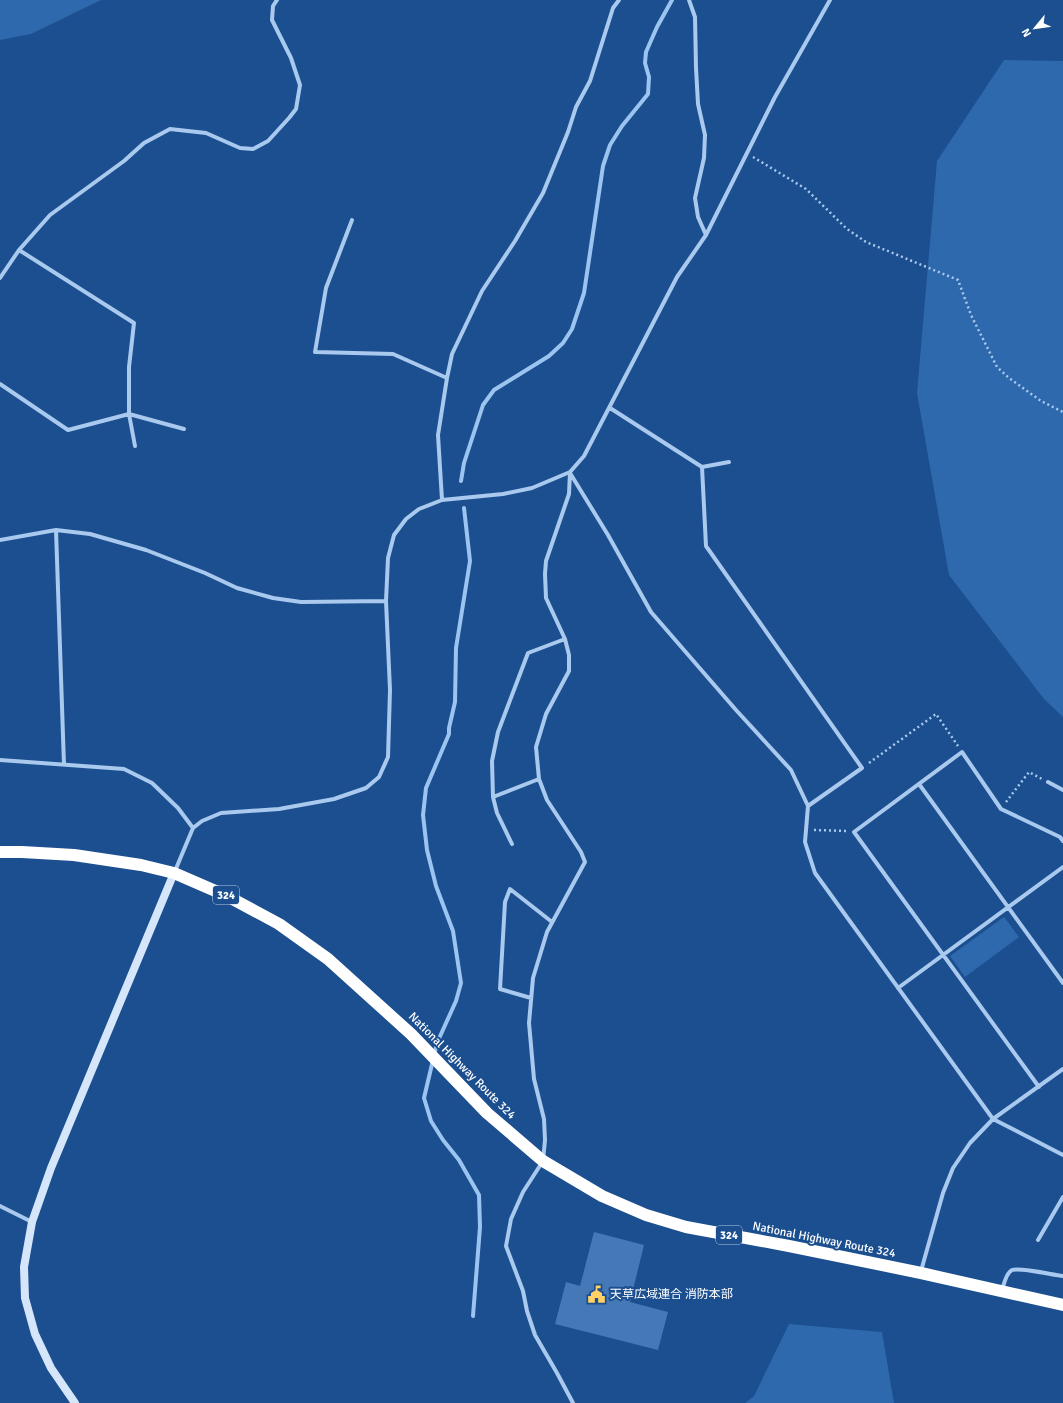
<svg xmlns="http://www.w3.org/2000/svg" width="1063" height="1403" font-family="Signika,'Noto Sans JP',sans-serif">
	<rect width="100%" height="100%" fill="#1b4f8f"/>
	<path fill="#2e69ad" d="M0,0h101l-70,34 -31,6z
		M1004,60l59,1v656l-19,-18 -95,-124 -32,-182 20,-232z
		M1004,917l15,20 -54,40 -15,-21z
		M789,1324l93,8 12,71h-149l9,-7z"/>
	<g fill="none" stroke-linecap="round" stroke-linejoin="round">
		<path stroke="#9cc4f0" stroke-width="4" d="M461,481l3,-18 19,-58 11,-15 55,-34 14,-13 9,-14 12,-36 19,-127 7,-21 12,-19 26,-32 1,-17 -4,-14 1,-11 11,-25 15,-27
			M464,508l6,53 -14,87 -1,54 -6,26v6l-23,54 -3,27 4,35 9,36 17,45 8,52 -5,18 -19,42 -13,55 7,23 12,19 16,20 20,35 1,32 -7,89"/>
	</g>
	<path fill="#4478b7" d="M594,1232l50,13 -14,57 38,10 -10,38 -103,-26 11,-42 14,4z"/>
	<g fill="none" stroke-linecap="round" stroke-linejoin="round">
		<path stroke="#a9c9ee" stroke-width="2.5" stroke-dasharray="2 3" stroke-linecap="butt" d="M753,157l53,32 41,40 19,13 92,38 13,35 26,52 12,11 32,23 22,11
			M869,763l67,-49 22,32
			M1006,802l23,-30 13,7
			M814,830l33,1"/>
		<path stroke="#a9c9ee" stroke-width="4" d="M689,0l6,17 1,51 2,36 7,31 -1,23 -9,40 3,19 8,18
			M352,220l-26,68 -11,64 78,2 54,24
			M19,250l115,73 -5,44v47l6,32
			M0,278l19,-28 31,-35 74,-54 20,-18 26,-14 36,4 34,15 13,1 15,-8 21,-23 7,-9 4,-24 -9,-27 -19,-38 1,-14 4,-6
			M0,384l68,46 61,-16 55,15
			M610,408l92,59 27,-5
			M702,467l4,79 156,222 -54,38
			M570,472l-1,22 -23,67 -1,13 1,24 19,41 4,16v16l-23,43 -10,33 3,32 8,21 34,52 4,10 -38,70 -14,46 -4,45 5,56 10,40 1,21 -2,21 -20,31 -12,27 -5,27 17,45 4,20 8,24 22,38 16,30
			M570,473l38,62 43,77 85,98 55,60 17,36 -3,36 10,31 178,246 70,36
			M442,500l-4,-65 9,-57 5,-24 30,-63 33,-50 28,-48 25,-61 8,-25 14,-26 23,-73 6,-8
			M56,530l8,235
			M0,540l56,-10 34,4 56,16 59,23 32,15 36,10 28,4 85,-1
			M0,760l124,9 28,14 26,25 15,20
			M1048,782l15,8
			M919,784l144,199
			M493,797l46,-18
			M512,844l-15,-31 -4,-16 -1,-36 6,-29 30,-79 37,-14
			M175,871l18,-43 9,-7 19,-8 58,-4 55,-10 32,-11 13,-11 9,-20 2,-67 -4,-89 2,-43 6,-23 12,-16 13,-10 23,-9 61,-6 29,-6 38,-16 14,-16 93,-179 29,-42 69,-138 55,-97
			M898,988l165,-121
			M531,998l-31,-9 5,-87 5,-13 42,33
			M1039,1087l-185,-255 108,-80 39,57 59,28 3,4
			M0,1206l32,16
			M1038,1240l25,-43
			M921,1271l22,-78 10,-25 17,-25 23,-24 70,-50
			M1002,1290c2,-6 4,-17 10,-20 8,-3 41,5 51,6"/>
		<path stroke="#d6e6fa" stroke-width="8" d="M75,1403l-24,-35 -16,-34 -10,-36 -1,-31 8,-45 19,-54 123,-295"/>
		<path stroke="#fff" stroke-width="12" d="M0,852h22l52,3 67,10 33,8 53,23 52,28 49,35 83,75 76,79 56,48 59,35 44,19 40,12 103,19 132,27 142,32"/>
	</g>
	<defs>
		<symbol id="civic-bare" viewBox="-9 -9 18 18"><path d="M-.6-6.5H3V-4.5H.6V-3L4-1V1h2V6H-6V1h2V-1L-.6-3ZM-1.2 2.5V6h2.4V2.5Z" fill="#ffd166" stroke="#1b4f8f" stroke-width="2.5" paint-order="stroke"/></symbol>
	</defs>
	<g fill-rule="evenodd">
		<use href="#civic-bare" x="584" y="1282" width="25" height="25"/>
	</g>
	<g text-anchor="middle" dominant-baseline="central" stroke-width="4" stroke-linejoin="round" paint-order="stroke">
		<g fill="#1b4f8f" stroke="#bbcadd" stroke-width="1">
			<rect x="213" y="886" width="26" height="18" rx="3"/>
			<rect x="716" y="1226" width="26" height="18" rx="3"/>
		</g>
		<g font-size="11" font-weight="bold" fill="#fff">
			<text x="226" y="895">324</text>
			<text x="729" y="1235">324</text>
		</g>
		<g font-size="12" fill="#fff" stroke="#1b4f8f">
			<text transform="translate(462 1066) rotate(45)">National Highway Route 324</text>
			<text transform="translate(824 1240) rotate(11)">National Highway Route 324</text>
		</g>
		<g font-size="12" fill="#fff" stroke="#1b4f8f" text-anchor="start">
			<text x="610" y="1294">天草広域連合 消防本部</text>
		</g>
	</g>
	<g transform="translate(1035 28) rotate(241)" stroke="#1b4f8f" stroke-width="3" paint-order="stroke">
	<path d="M0-3L7 15L0 10L-7 15Z" fill="#ffffff"/>
	<text y="-6" font-size="11" font-weight="bold" text-anchor="middle" fill="#ffffff">N</text>
	</g>
</svg>
